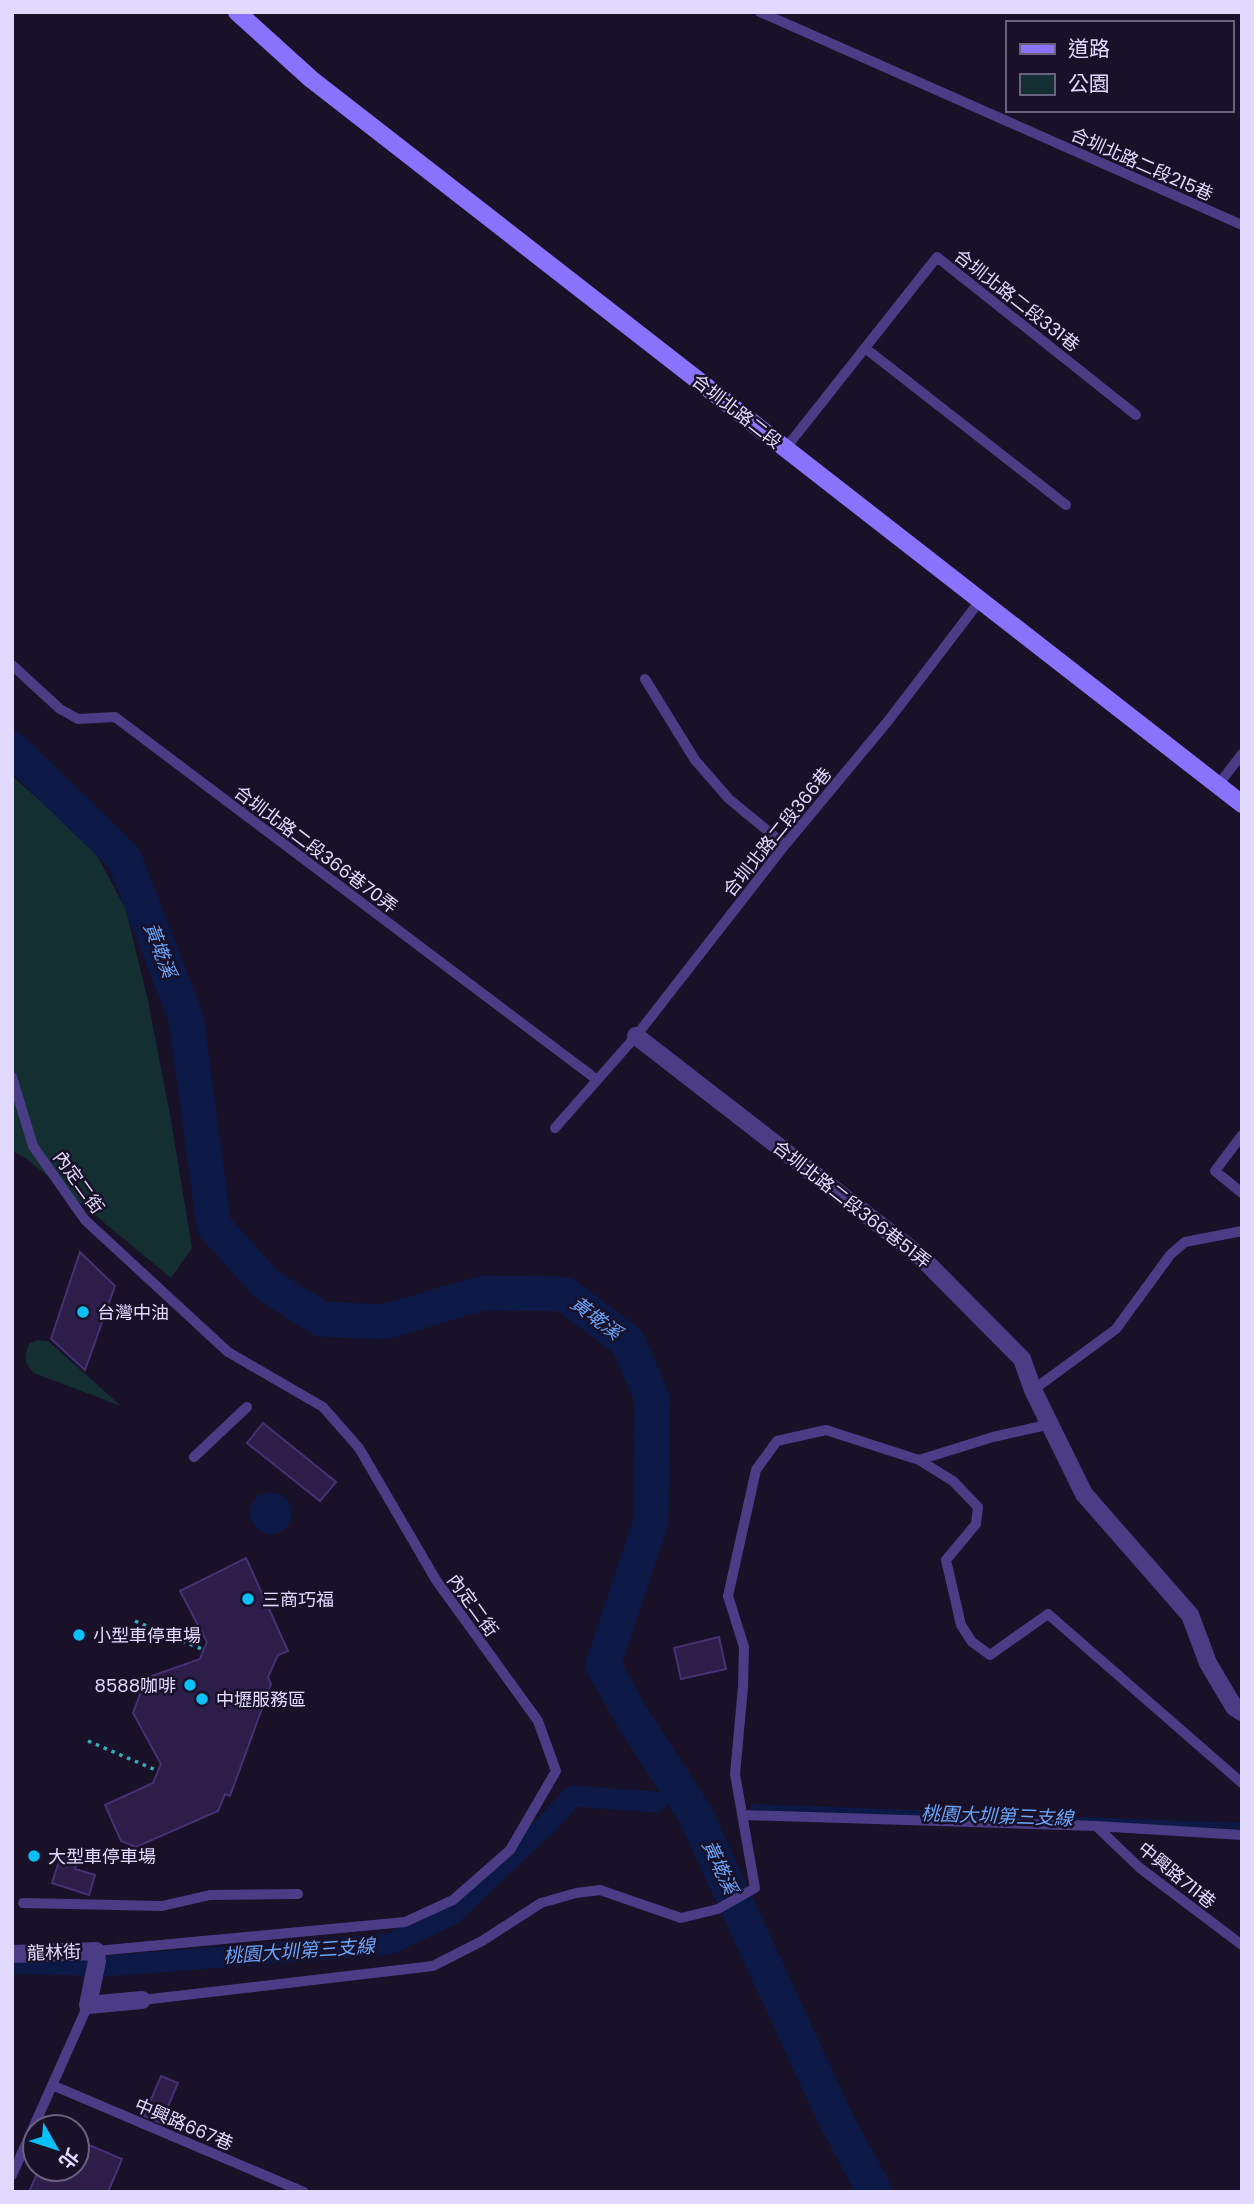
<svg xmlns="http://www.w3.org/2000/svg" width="1254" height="2204" font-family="Poppins,'Noto Sans TC',sans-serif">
	<rect width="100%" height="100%" fill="#181128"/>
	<path fill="#142f32" d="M12,776l80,70 34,64 22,91 23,119 21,128 -21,30 -144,-119 -15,-8z
		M37,1340l11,1 73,65 -87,-33c-10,-10 -10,-17 -5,-29z"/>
	<path fill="#0c1946" d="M250 1513a21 21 0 1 1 42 0a21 21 0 1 1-42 0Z"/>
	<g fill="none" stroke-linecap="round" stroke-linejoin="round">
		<path stroke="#0c1946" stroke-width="6" d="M753,1807l489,19"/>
		<path stroke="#0c1946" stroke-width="21" d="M12,1963l95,3 282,-22 62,-29 95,-90 27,-29 83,6"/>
		<path stroke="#0c1946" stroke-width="35" d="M12,749l112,109 62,160 28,208 52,58 55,35 63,3 99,-29 81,1 64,48 24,56 -1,123 -48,144 29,52 63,97 140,304 40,74"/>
	</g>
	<path fill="#2c1d49" stroke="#473074" stroke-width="2" d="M80,1252l35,34 -30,84 -34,-31z
		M263,1423l73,59 -16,19 -73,-58z
		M246,1558l42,93 -10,4 -10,22 3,7 -41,112 -5,-2 -7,17 -82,36 -15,-6 -16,-36 48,-22 8,-19 -28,-51 13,-35 54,-19 7,-17 -27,-51z
		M719,1637l7,32 -45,10 -7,-31z
		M62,1852l16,5 -3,12 20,6 -6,20 -37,-12z
		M161,2076l17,7 -17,40 -17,-7z
		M77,2140l45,19 -14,33h-79l10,-23h38z"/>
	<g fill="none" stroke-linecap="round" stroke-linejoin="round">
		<path stroke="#33aeb8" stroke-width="3.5" stroke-dasharray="3.5 5" stroke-linecap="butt" d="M135,1621l69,29
			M88,1741l70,30"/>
		<path stroke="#4a3d86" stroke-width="10" d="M760,12l482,213
			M865,348l201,157
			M785,449l152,-192 199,158
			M12,665l48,44 18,10 37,-2 481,362
			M645,679l50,81 34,39 56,46
			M1218,785l24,-31
			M12,1077l21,69 52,74 143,132 95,55 36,41 77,132 102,141 18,50 -46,79 -57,50 -48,22 -309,29
			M555,1128l81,-92 149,-191 103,-124 91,-119
			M1242,1135l-27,36 27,22
			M1033,1390l83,-61 54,-74 15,-13 57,-11
			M194,1457l53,-50
			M919,1460l34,21 25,26 -2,17 -30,36 15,65 11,17 18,13 58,-41 194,169
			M743,1815l353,11 146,9
			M1096,1826l44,42 102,77
			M23,1903l139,3 48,-11 88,-1
			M142,2000l291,-34 49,-25 59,-38 35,-10 24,-3 81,28 37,-9 37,-21 -20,-114 8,-87 1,-40 -16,-51 28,-126 21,-29 49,-11 93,30 74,-23 58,-13
			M52,2085l252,107
			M12,2175l76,-170"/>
		<path stroke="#4a3d86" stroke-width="18" d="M636,1036l284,220 102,103 11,31 51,104 106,121 18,48 26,44 8,5
			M12,1954l84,-3 1,10 -9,44 54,-5"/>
		<path stroke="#8972fc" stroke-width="18" d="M237,12l74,67 931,725"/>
	</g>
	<g fill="#0ac0f9" stroke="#181128" stroke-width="2.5">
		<circle cx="83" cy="1312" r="7"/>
		<circle cx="248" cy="1599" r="7"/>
		<circle cx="79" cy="1635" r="7"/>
		<circle cx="190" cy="1685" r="7"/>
		<circle cx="202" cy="1699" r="7"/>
		<circle cx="34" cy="1856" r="7"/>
	</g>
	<g text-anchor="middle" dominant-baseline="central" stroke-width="5" stroke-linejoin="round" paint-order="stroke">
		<g font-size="18" fill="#e2d9fe" stroke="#181128">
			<text transform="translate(1142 164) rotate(24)">合圳北路二段215巷</text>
			<text transform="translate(1017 300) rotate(38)">合圳北路二段331巷</text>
			<text transform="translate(737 411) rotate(38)">合圳北路二段</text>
			<text transform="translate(777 832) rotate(-51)">合圳北路二段366巷</text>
			<text transform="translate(316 849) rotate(37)">合圳北路二段366巷70弄</text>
			<text transform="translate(79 1182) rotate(54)">內定二街</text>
			<text transform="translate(852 1204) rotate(38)">合圳北路二段366巷51弄</text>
			<text transform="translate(473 1605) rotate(54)">內定二街</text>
			<text transform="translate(1177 1875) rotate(39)">中興路711巷</text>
			<text transform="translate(54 1952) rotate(-2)">龍林街</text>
			<text transform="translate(184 2124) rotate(23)">中興路667巷</text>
		</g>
		<g font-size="18" fill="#e2d9fe" stroke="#181128" text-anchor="start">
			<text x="97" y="1312">台灣中油</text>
			<text x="262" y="1599">三商巧福</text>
			<text x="93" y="1635">小型車停車場</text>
			<text x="176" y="1685" text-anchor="end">8588咖啡</text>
			<text x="216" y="1699">中壢服務區</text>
			<text x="48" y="1856">大型車停車場</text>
		</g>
		<g font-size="19" font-style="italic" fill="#6aa4fb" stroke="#181128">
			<text transform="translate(160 950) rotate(69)">黃墘溪</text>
			<text transform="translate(596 1318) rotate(37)">黃墘溪</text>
			<text transform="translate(997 1816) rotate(2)">桃園大圳第三支線</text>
			<text transform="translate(720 1867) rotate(65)">黃墘溪</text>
			<text transform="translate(299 1951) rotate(-4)">桃園大圳第三支線</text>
		</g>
	</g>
	<rect width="1254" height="2204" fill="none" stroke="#e2d9fe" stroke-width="28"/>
	<rect x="1006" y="21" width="228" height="91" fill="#181128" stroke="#69617e" stroke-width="2"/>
	<rect x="1020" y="44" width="35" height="10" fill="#8972fc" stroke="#69617e" stroke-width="2"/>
	<text x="1068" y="56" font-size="21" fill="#e2d9fe">道路</text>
	<rect x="1020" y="74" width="35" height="21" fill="#142f32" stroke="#69617e" stroke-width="2"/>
	<text x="1068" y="91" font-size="21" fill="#e2d9fe">公園</text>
	<g transform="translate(56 2148) rotate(129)"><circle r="33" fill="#181128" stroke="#69617e" stroke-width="2"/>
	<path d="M0-5L12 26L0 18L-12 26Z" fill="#0ac0f9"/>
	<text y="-10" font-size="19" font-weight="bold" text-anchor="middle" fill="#e2d9fe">北</text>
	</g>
</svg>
